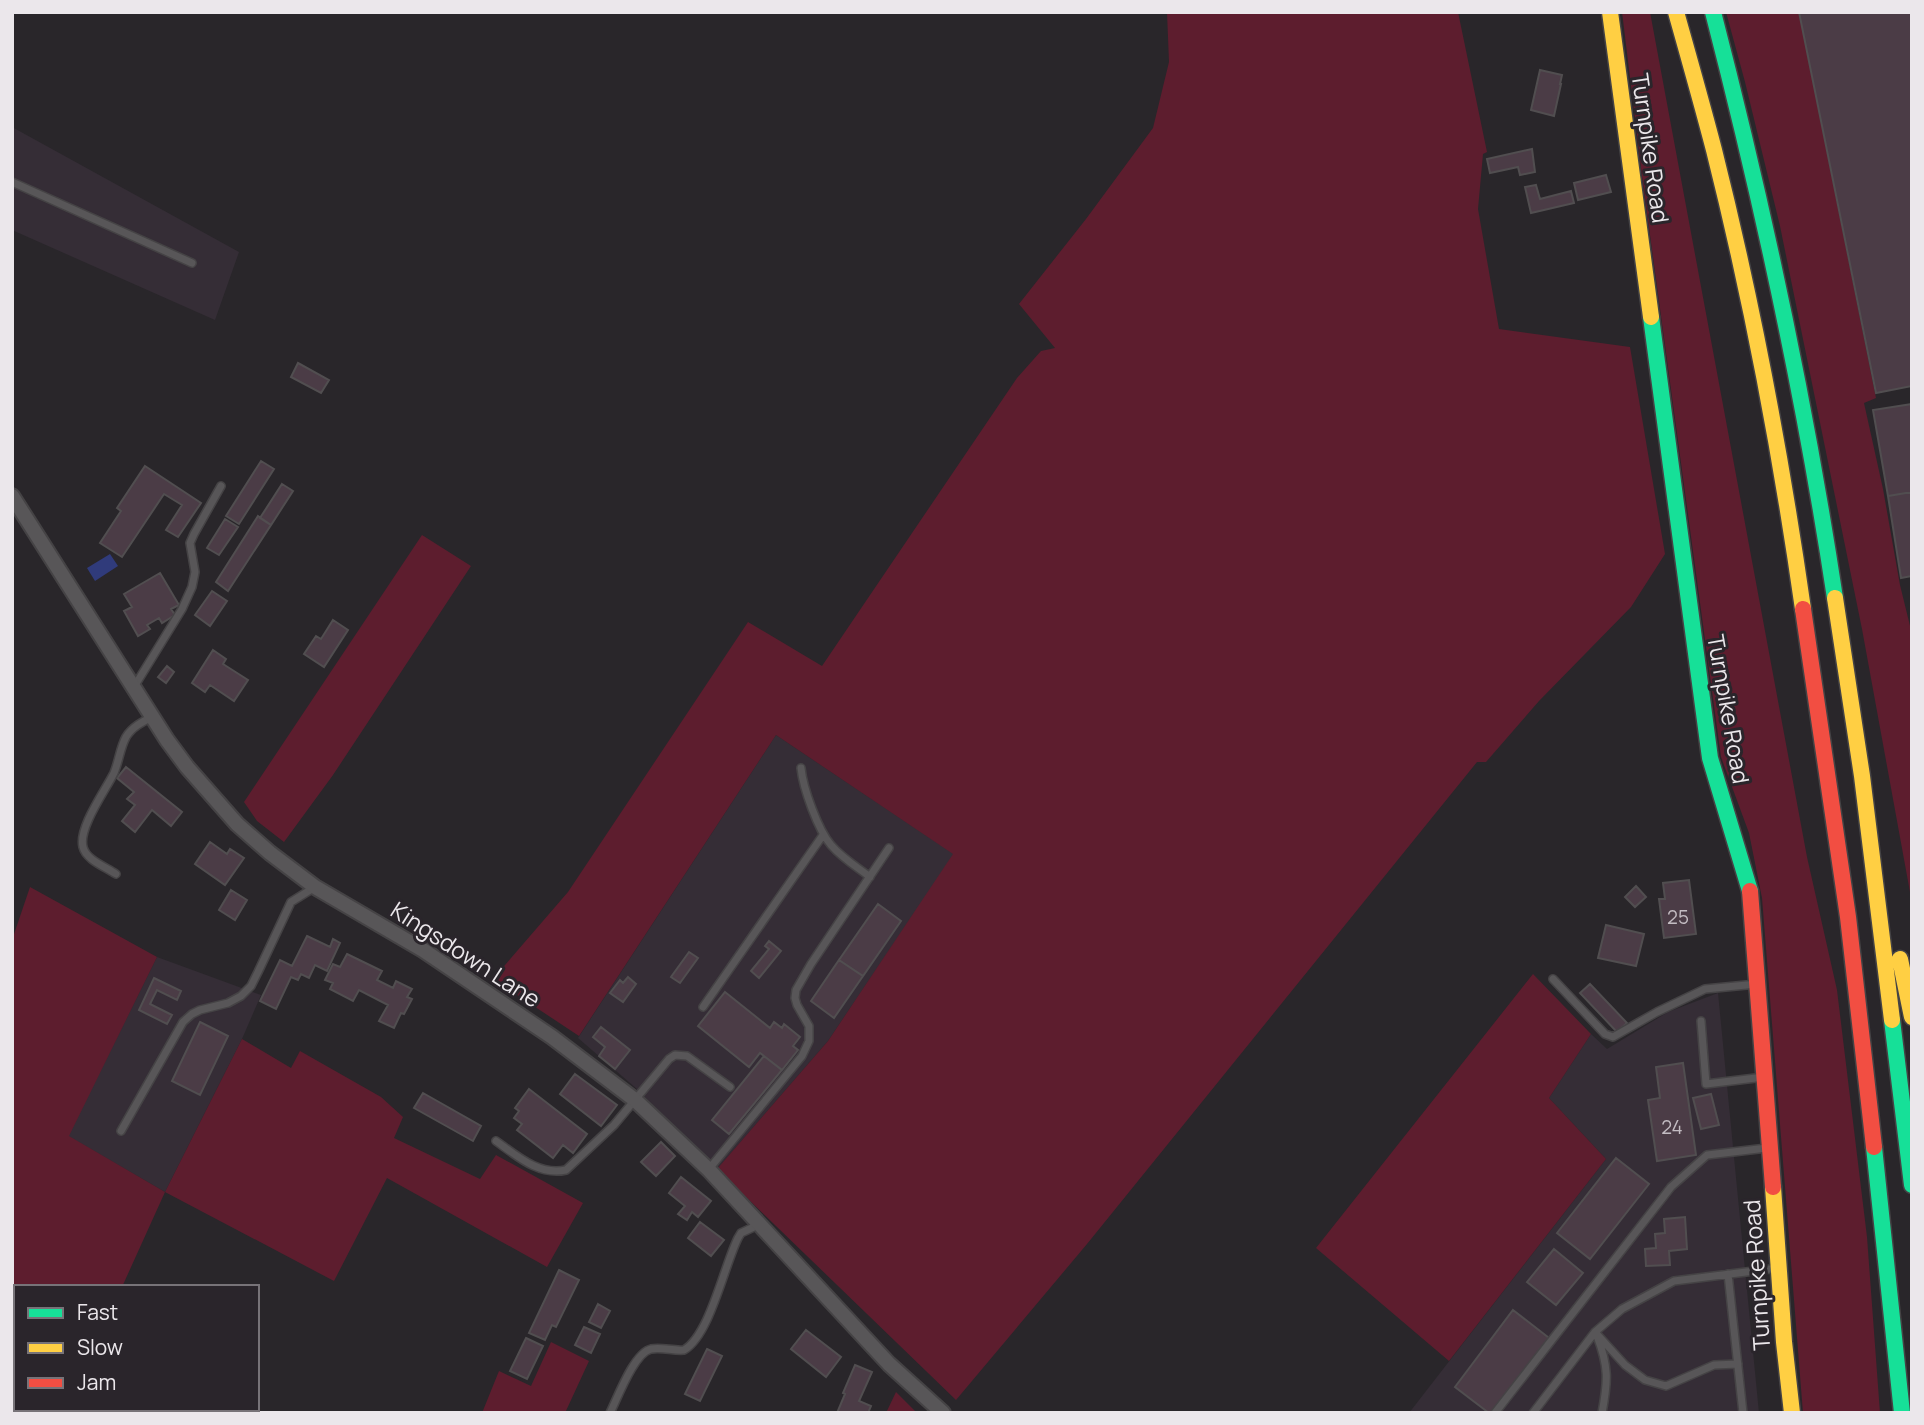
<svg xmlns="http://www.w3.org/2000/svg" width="1924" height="1425" font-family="Manrope,sans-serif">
	<rect width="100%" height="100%" fill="#29262a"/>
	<path fill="#352d36" d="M12,127l227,125 -24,68 -203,-90z
		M776,735l178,119 -126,187 -111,128 -80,-80 -59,-51z
		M157,957l104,38 -19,44 -77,153 -97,-56z
		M1718,993l41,420h-350l197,-254 -57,-61 42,-64 16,15 61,-37z"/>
	<path fill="#5d1d2e" d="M1167,12h291l29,140 -4,2 -5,55 21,120 131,18 35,207 -34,53 -92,94 -53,61h-9l-390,482 -131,156 -239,-231 111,-128 125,-187 -177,-119 -197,301 -86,-57 75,-87 180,-270 74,44 195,-288 24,-27 14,-3 -36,-44 67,-85 67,-91 16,-66z
		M1622,12h28l157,845 30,133 30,247 13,176h-77l-41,-515 -13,-65 -28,-76 -79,-581z
		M1726,12h73l77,386 -12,5 19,86 17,96 12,49v269l-50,-274 -82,-403 -35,-144z
		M422,535l49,31 -138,209 -49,67 -27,-21 -13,-19z
		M30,887l127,70 -88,179 96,56 77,-153 49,29 9,-17 81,46 22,20 -9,21 86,41 16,-24 87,48 -36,64 -160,-89 -53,103 -169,-89 -43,95h-106v122h50l-2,4h-52v-473z
		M1533,974l58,60 -42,64 57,61 -157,202 -133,-113z
		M551,1342l38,19 -24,52h-83l17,-42 32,15z
		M896,1392l21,21h-31z"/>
	<path fill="#303b7b" d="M110,554l8,12 -23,15 -8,-13z"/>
	<path fill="#4b3c46" stroke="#514e50" stroke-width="2" d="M1799,12h113v374l-36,7z
		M1540,70l22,5 -2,9h1l-7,32 -23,-6z
		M1532,149l3,23 -15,3 -2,-8 -28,6 -3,-14z
		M1606,175l5,17 -33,8 -4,-17z
		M1536,185l4,14 31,-8 3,12 -43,10 -6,-26z
		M298,363l31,17 -8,13 -30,-16z
		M1912,404v88l-24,4 -15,-86z
		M261,461l13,8 -35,55 -13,-8z
		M145,466l56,37 -23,34 -12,-7 16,-25 -18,-11 -42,63 -22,-14 21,-32 -4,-3z
		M282,484l11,7 -22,34 -11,-7z
		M1912,492v84l-11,2 -13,-82z
		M258,516l13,9 -43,66 -12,-9z
		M225,519l13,8 -19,28 -12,-7z
		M160,573l19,32 -8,4 4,6 -13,8 -3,-5 -12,7 3,4 -12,7 -14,-25 8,-4 -8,-13z
		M212,591l15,10 -17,25 -15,-11z
		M333,620l15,10 -24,37 -20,-13 12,-18 5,3z
		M213,650l13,9 -3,5 25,16 -14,21 -24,-16 -5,7 -13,-9z
		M167,666l7,6 -8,11 -8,-6z
		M126,767l56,45 -11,14 -19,-16 -17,22 -13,-11 13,-16 -8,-6 7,-7 -17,-14z
		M210,842l17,12 3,-5 14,9 -19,27 -30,-21z
		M1689,880l7,54 -32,4 -5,-39h6l-2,-16z
		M1636,886l10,11 -11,10 -10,-10z
		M231,890l16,10 -12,20 -16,-10z
		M878,904l23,17 -38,55 -24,-16z
		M1606,925l38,9 -8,32 -38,-8z
		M307,936l23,11 3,-8 7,4 -13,28 -12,-6 -6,13 -8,-4 -3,6 -7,-3 -15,32 -16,-8 20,-41 12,6z
		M769,941l12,10 -22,27 -8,-7 18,-22 -4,-3z
		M689,952l9,6 -18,25 -9,-6z
		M347,954l35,17 -5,9 16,8 3,-7 16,8 -5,8 5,2 -8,15 -3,-1 -7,15 -15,-7 9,-16 -29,-15 -6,11 -23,-12 3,-6 -8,-3 8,-16 7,3z
		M839,960l24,16 -29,42 -23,-17z
		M628,977l8,7 -13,18 -13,-9 10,-13 3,3z
		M154,978l27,13 -4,9 -20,-10 -7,14 22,11 -5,9 -28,-14z
		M1590,984l37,39 -10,9 -37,-39z
		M725,992l45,36 4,-6 8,6 2,-4 16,13 -7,9 5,4 -16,20 -22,-17 -11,14 -51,-41z
		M200,1022l28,14 -28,59 -28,-14z
		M601,1027l29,23 -15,19 -16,-13 6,-9 -12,-10z
		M764,1056l18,14 -53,64 -17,-14z
		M1683,1063l13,92 -39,6 -9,-61 12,-2 -4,-31z
		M575,1074l42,31 -16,21 -41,-32z
		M529,1089l58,45 -14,19 -10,-8 -10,13 -36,-28 5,-6 -8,-6 5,-7 -4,-3z
		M423,1093l58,33 -8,15 -59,-33z
		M1711,1094l8,31 -18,4 -8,-31z
		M661,1142l14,14 -19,20 -15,-14z
		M1616,1158l33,26 -59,75 -33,-26z
		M681,1177l30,24 -13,16 -6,-5 -5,8 -9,-6 7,-8 -16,-13z
		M1685,1217l2,32 -18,2 1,14 -24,1 -1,-17 11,-1 -1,-14 10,-1 -1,-14z
		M700,1222l24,18 -13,16 -23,-18z
		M1554,1249l29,24 -27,32 -29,-23z
		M559,1270l20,10 -23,47 -4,-2 -7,15 -16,-7z
		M598,1304l12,7 -9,17 -12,-6z
		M1513,1310l36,28 -56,75h-4l-34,-26z
		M584,1327l16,7 -9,19 -16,-8z
		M806,1330l35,27 -15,20 -35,-28z
		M526,1338l17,8 -16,33 -17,-8z
		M707,1349l15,7 -22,45 -15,-7z
		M855,1365l17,7 -13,29 12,5 -3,7h-31l8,-19 -2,-1z"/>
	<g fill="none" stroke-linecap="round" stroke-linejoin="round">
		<defs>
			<path id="lane" d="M12,182l180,81
				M134,687l48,-78 10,-22 3,-15 -5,-29 4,-9 27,-48
				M801,768c2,20 17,62 30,77 11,13 26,22 39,32
				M116,874c-10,-7 -30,-14 -33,-27 -5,-19 22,-56 31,-74 5,-12 6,-25 12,-36 6,-10 16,-15 26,-20
				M1553,979l52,55 8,3 44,-25 48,-23 52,-5
				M703,1007l120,-172
				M1701,1021l5,63 58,-7
				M121,1131l62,-109 9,-8 8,-4 28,-7 13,-7 10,-10 7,-14 33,-70 24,-15
				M496,1141c21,15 43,35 70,29l48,-45 55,-66 6,-4 12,1 43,31
				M709,1169l93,-113 7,-15v-15l-12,-21 -2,-7 1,-8 15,-26 78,-116
				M1728,1274l15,139
				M1595,1332l30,33 20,15 21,6 48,-21 24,-1
				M1597,1336c12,31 11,45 5,77
				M610,1413c8,-16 24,-60 41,-64 11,-2 22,2 33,1 26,-15 40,-84 54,-112l3,-5 17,-8
				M1495,1413l176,-226 36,-32 60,-7
				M1533,1413l62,-81 27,-23 52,-28 104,-13"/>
			<path id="street" d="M12,496l155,244 20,27 50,57 33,29 45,34 108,63 129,87 83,63 74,70 180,194 54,49"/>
			<path id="fast" d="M1713,12c50,193 92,388 122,586
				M1651,317l59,441 40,133
				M1892,1020l20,165
				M1874,1147l28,266"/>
			<path id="slow" d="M1610,12l41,305
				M1676,12c13,46 26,92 38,138 38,151 67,305 89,459
				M1835,598l27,178 30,244
				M1900,959l12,58
				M1773,1187l11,155 8,71"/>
			<path id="jam" d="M1803,609l45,308 26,230
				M1750,891l23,296"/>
		</defs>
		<use href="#lane" stroke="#454345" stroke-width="10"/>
		<use href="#street" stroke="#454345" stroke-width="18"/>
		<use href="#fast" stroke="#454345" stroke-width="19"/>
		<use href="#slow" stroke="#454345" stroke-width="19"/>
		<use href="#jam" stroke="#454345" stroke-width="19"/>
		<use href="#lane" stroke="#585658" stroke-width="7"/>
		<use href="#street" stroke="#585658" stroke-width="14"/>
		<use href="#fast" stroke="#16e098" stroke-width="16"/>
		<use href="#slow" stroke="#ffcf43" stroke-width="16"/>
		<use href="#jam" stroke="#f24e42" stroke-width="16"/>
	</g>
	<g text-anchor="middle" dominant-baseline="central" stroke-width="6" stroke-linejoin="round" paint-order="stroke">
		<g font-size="19" fill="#c3bcc2">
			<text x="1678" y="917">25</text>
			<text x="1672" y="1127">24</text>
		</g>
		<g font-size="23" fill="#ebe7eb" stroke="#2a252b">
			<text transform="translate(1651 148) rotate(82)">Turnpike Road</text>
			<text transform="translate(1729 709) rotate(80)">Turnpike Road</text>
			<text transform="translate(466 954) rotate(33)">Kingsdown Lane</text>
			<text transform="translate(1756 1275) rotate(-94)">Turnpike Road</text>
		</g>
	</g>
	<rect width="1924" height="1425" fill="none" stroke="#ebe7eb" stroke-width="28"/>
	<rect x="14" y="1285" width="245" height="126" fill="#2a252b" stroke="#777378" stroke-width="2"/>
	<rect x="28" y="1308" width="35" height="10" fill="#16e098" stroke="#777378" stroke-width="2"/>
	<text x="77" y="1320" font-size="21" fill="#ebe7eb">Fast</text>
	<rect x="28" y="1343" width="35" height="10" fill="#ffcf43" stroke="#777378" stroke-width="2"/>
	<text x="77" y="1355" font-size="21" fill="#ebe7eb">Slow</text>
	<rect x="28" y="1378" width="35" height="10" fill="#f24e42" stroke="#777378" stroke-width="2"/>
	<text x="77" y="1390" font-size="21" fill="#ebe7eb">Jam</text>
</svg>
